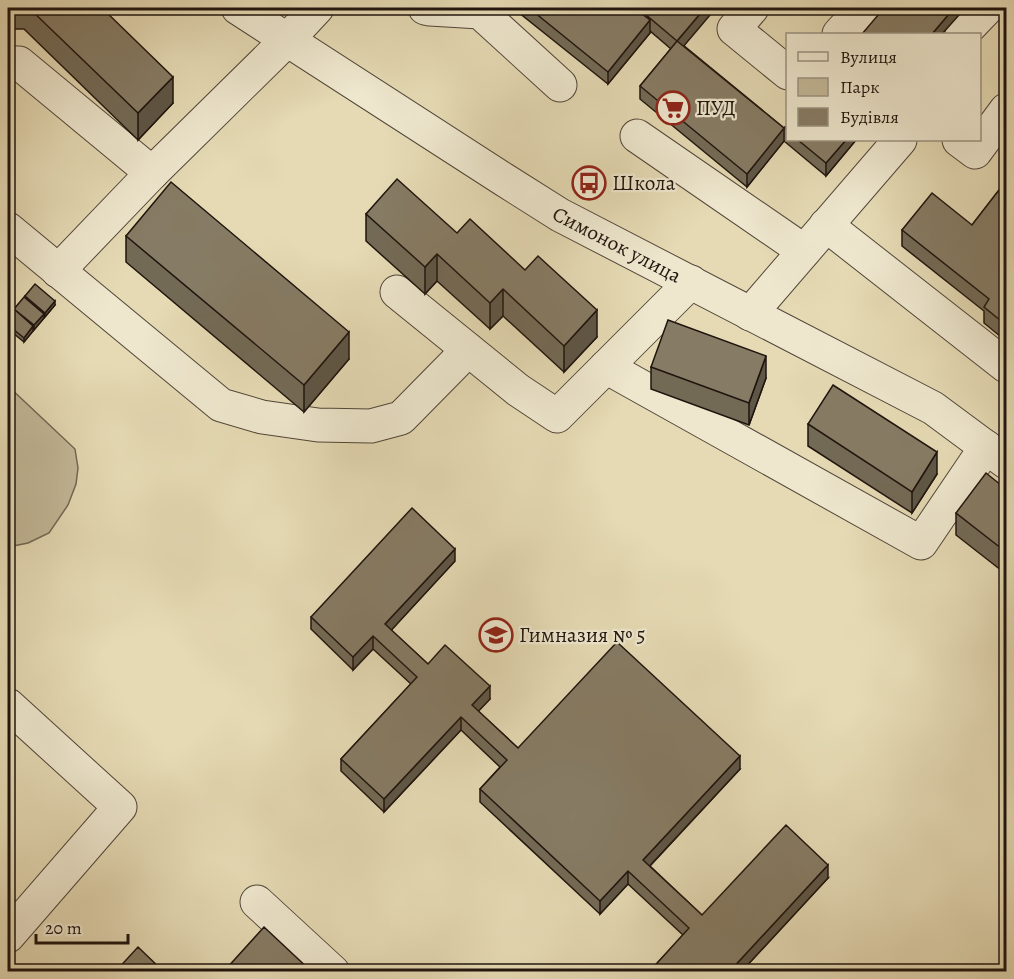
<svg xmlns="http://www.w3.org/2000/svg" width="1014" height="979" font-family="Alegreya,serif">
	<rect width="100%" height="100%" fill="#e5dab4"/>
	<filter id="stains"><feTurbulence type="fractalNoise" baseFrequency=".00333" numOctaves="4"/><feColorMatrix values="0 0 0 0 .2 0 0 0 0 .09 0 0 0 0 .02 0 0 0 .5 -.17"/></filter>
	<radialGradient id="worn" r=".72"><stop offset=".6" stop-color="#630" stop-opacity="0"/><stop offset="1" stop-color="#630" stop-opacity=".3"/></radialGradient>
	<path fill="#c3b898" stroke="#716653" stroke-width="1.5" d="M8,386l67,63 3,19 -2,16 -8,21 -19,28 -21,10 -20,4z"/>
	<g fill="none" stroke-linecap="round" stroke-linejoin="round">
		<defs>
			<g id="minor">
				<path id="s1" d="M238,8l265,171 57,36 373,193 73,54"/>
				<path d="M425,8l5,1 50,3 80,73"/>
				<path d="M752,8l-18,21 54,44"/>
				<path d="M839,34l24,-26"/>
				<path d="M962,34l25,-26"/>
				<path d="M8,63h11l133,110"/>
				<path d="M637,136l167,115"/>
				<path d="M959,140l16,12 31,-42"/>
				<path d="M826,225l180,141"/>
				<path d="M8,229l213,176 41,12 56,8 53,1 30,-8 67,-68"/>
				<path d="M58,271l94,-98 135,-133 30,-32"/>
				<path d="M397,292l121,98 39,26 134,-134"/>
				<path d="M750,314l150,-174"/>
				<path d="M606,367l315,176 65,-96"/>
				<path d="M8,705l112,102 -112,129"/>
				<path d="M257,902l76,70"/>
			</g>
		</defs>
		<use href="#minor" stroke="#504638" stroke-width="35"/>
		<use href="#minor" stroke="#eee7ce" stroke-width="33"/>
	</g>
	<path fill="#736a56" stroke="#1f140e" stroke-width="1.5" d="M8,8h94l71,95 -35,37 -114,-111h-16z
		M513,8h121l4,2v-2l146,120 4,-3v15h68l-30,36 -42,-35 -37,46 -107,-88v-13l31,-37 -21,-18v2l-42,51z
		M1006,181v160l-22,-18v-12l-82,-65v-16l70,-5z
		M366,214l231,123 -33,35 -61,-56 -13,13 -53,-48 -12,13 -59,-53z
		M126,236l223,123 -45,53 -178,-150z
		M25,296l30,9 -10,12 -1,-1v2l-10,12 -1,-1v2l-9,11 -16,-13v-12l17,-19z
		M651,367l115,11 -17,47 -98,-36z
		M808,424l129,50 -25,39 -104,-67z
		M1006,489v85l-50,-39v-22z
		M455,561l-64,69 37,34 62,35 -12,12 40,37 222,21 -90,97 52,49 126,-37 -87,94h-92l34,-37 -55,-51 -28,30 -120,-112v-13l20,-22 -39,-37 -77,82 -43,-41v-12l70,-75 -38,-35 -20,21 -42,-41v-12z"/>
	<path fill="#5e5646" stroke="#1f140e" stroke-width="1.5" d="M705,8h11l-39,46v-13z
		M954,8h5v7l-17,19h-10z
		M650,20v13l-42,51v-12z
		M173,77v26l-35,37v-27z
		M784,128v13l-37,46v-13z
		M846,140h10l-30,36v-13z
		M437,254v27l-12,13v-27z
		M503,289v27l-13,13v-26z
		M55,301v4l-10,12v-4z
		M597,310v27l-33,35v-26z
		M44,314v4l-10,12v-5z
		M33,326v5l-9,11v-4z
		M349,332v27l-45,53v-27z
		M766,356v22l-17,47v-22z
		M937,452v22l-25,39v-21z
		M455,549v12l-70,76v-13z
		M373,636v13l-20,21v-13z
		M490,686v13l-18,19v-13z
		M461,717v13l-77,82v-13z
		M740,756v13l-97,104v-13z
		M828,865v13l-87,94h-12z
		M628,871v13l-28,30v-13z"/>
	<path fill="#867b64" stroke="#1f140e" stroke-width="1.5" d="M29,8h73l71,69 -35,36z
		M529,8h105l16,12 -42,52z
		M638,8h67l-28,33 107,87 4,-3v6l-4,-3 -37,46 -107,-88 37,-45z
		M884,8h70l-22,26h-70z
		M798,140h48l-20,23z
		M397,179l60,54 13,-14 55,51 13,-14 59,54 -33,36 -61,-57 -13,14 -53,-49 -12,13 -59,-53z
		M1006,181v144l-22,-18 5,-8 -87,-69 30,-37 40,32z
		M171,182l178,150 -45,53 -178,-149z
		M35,284l20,17 -10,12 -20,-17z
		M24,297l20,17 -10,11 -20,-16z
		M14,309l19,17 -9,12 -16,-13v-8z
		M668,320l98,36 -17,47 -98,-36z
		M833,385l104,67 -25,40 -104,-68z
		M986,473l20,16v63l-50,-39z
		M412,508l43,41 -70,75 43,40 17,-19 45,41 -18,19 46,43 99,-106 123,114 -97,104 59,55 84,-90 42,40 -99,107h-80l40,-44 -61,-57 -28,30 -120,-112 27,-29 -46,-43 -77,82 -43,-40 76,-82 -44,-41 -20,21 -42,-40z
		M264,927l48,45h-83l-3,-3z
		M138,947l26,25h-49z"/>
	<defs>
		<symbol id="supermarket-ring" viewBox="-11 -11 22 22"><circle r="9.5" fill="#eee7ce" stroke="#8f2418" stroke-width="1.5"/><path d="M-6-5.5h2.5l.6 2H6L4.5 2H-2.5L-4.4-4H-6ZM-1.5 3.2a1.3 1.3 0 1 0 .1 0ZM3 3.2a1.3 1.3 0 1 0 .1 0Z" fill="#8f2418"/></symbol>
		<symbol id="bus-ring" viewBox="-11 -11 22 22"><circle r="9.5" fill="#eee7ce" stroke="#8f2418" stroke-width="1.5"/><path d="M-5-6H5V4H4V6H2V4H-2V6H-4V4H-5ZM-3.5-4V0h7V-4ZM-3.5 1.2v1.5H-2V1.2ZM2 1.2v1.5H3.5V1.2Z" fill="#8f2418"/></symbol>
		<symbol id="school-ring" viewBox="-11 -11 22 22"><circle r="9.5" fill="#eee7ce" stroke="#8f2418" stroke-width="1.5"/><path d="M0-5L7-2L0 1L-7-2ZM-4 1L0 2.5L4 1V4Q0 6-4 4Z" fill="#8f2418"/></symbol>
	</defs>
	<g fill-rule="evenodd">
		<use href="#supermarket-ring" x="654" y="89" width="38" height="38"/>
		<use href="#bus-ring" x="570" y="164" width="38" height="38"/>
		<use href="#school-ring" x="477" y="616" width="38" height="38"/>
	</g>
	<g text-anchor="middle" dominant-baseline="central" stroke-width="4.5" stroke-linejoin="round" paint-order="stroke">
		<g font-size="21" fill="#1f140e" stroke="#eee7ce" text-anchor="start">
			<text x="696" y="108">ПУД</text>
			<text x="612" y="183">Школа</text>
			<text x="519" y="635">Гимназия № 5</text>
		</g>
		<g font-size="21" fill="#1f140e" stroke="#eee7ce">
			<text stroke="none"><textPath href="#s1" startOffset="447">Симонок улица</textPath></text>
		</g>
	</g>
	<rect width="1014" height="979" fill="none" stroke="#e5dab4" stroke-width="30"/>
	<rect x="9" y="9" width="996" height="961" fill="none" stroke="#1f140e" stroke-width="3"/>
	<rect x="15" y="15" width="984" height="949" fill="none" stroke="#1f140e" stroke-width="1.5"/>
	<rect x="786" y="33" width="195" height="108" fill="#eee7ce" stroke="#9b9381" stroke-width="1.5"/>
	<rect x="798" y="52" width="30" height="9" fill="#eee7ce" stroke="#9b9381" stroke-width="1.5"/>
	<text x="840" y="63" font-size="18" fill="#1f140e">Вулиця</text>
	<rect x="798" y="78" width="30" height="18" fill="#c3b898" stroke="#9b9381" stroke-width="1.5"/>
	<text x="840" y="93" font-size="18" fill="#1f140e">Парк</text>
	<rect x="798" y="108" width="30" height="18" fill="#867b64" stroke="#9b9381" stroke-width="1.5"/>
	<text x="840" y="123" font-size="18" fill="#1f140e">Будівля</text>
	<path d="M36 934v9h92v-9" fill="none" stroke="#1f140e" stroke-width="3"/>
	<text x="45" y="934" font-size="18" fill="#1f140e" stroke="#eee7ce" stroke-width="4.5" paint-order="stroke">20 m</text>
	<rect width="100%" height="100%" filter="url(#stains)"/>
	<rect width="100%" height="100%" fill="url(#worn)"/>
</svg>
